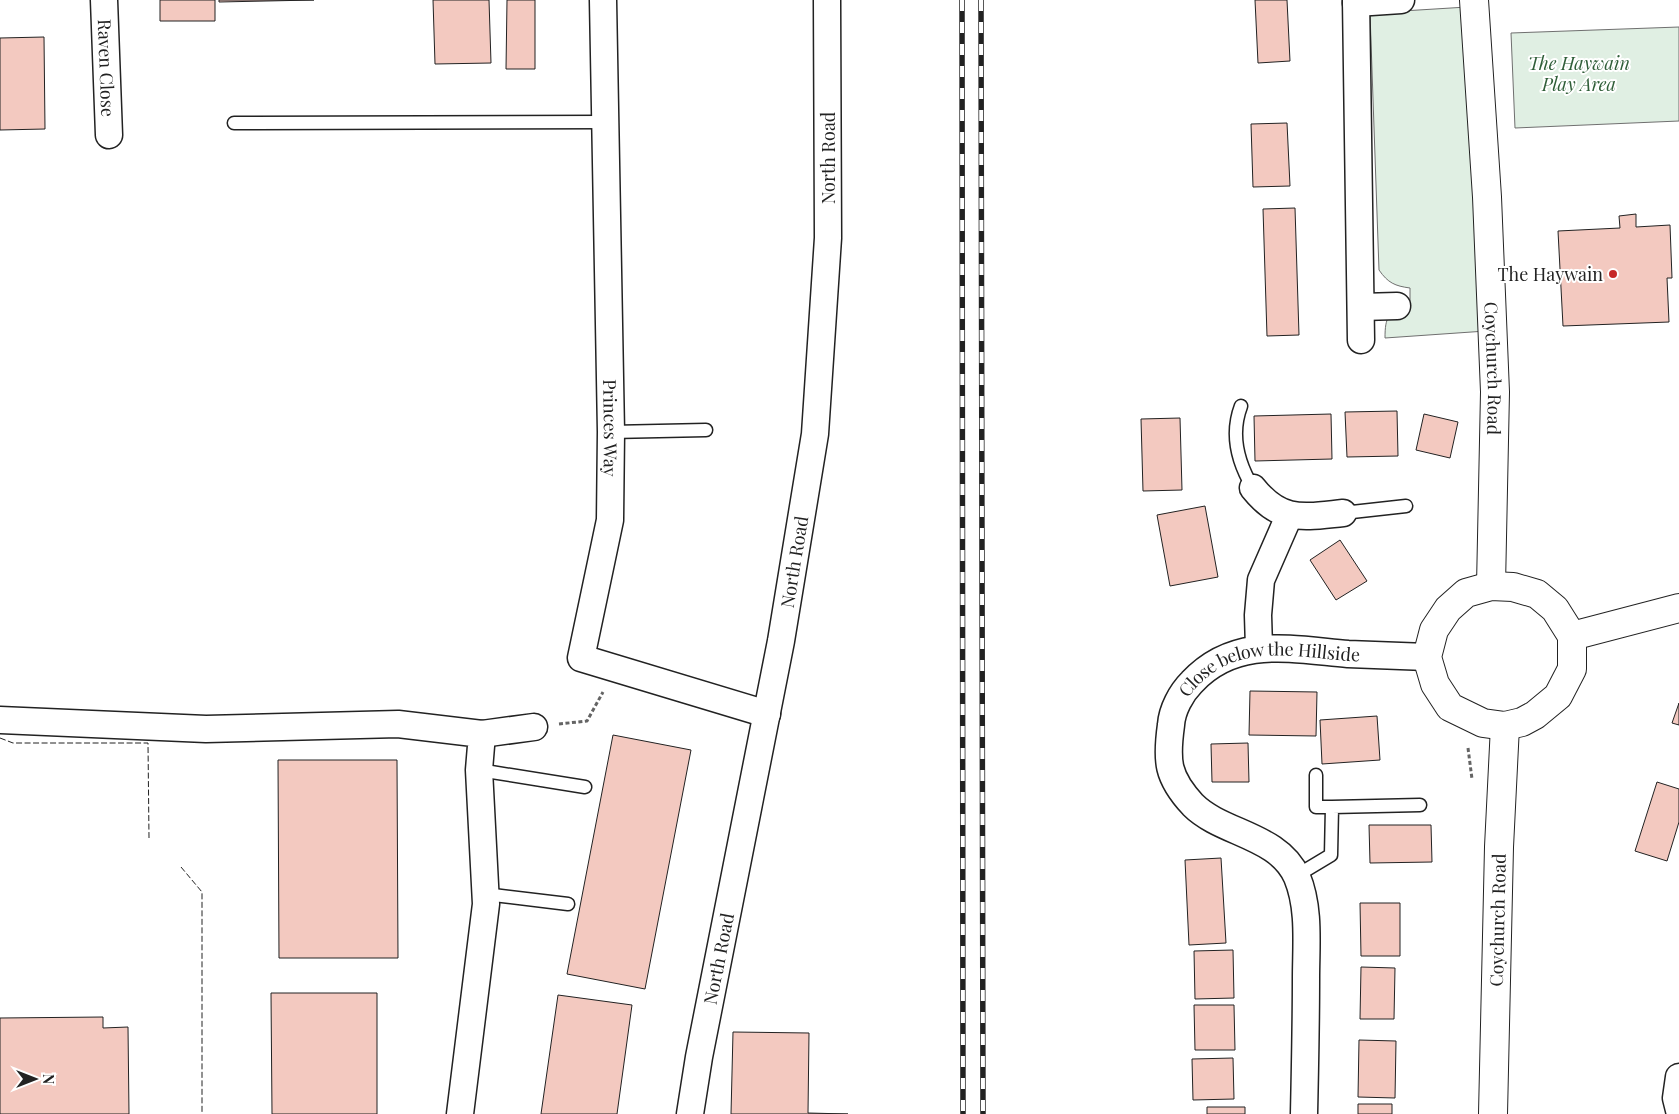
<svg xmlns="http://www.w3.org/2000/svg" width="1679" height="1114" font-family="'Playfair Display',serif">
	<rect width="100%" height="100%" fill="#fff"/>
	<path fill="#e0efe3" stroke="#6f6f6f" d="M1467,7l19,324 -101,7c0,-21 3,-27 25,-32v-18c-15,-2 -22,-5 -31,-18l-9,-257z
		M1679,27v94l-164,7 -4,-95z"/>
	<path fill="#f3c9c0" stroke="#222" d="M160,0h55v21h-55z
		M219,0h95l-95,2z
		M433,0h56l2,63 -56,1z
		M507,0h28v69h-29z
		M1255,0h32l3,61 -32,2z
		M44,37l1,92 -45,1v-92z
		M1287,123l3,63 -37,1 -2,-63z
		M1295,208l4,127 -32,1 -4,-127z
		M1636,214v13l34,-2 2,53h-5l2,44 -106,4 -5,-95 62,-3 -1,-12z
		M1397,411l1,45 -51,1 -2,-45z
		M1331,414l1,45 -77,2 -1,-45z
		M1424,414l34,8 -8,36 -34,-8z
		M1180,418l2,72 -39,1 -2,-72z
		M1205,506l13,71 -48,9 -13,-71z
		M1340,540l27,41 -31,19 -26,-40z
		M1250,691l67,1 -1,44 -67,-1z
		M1679,703v22l-7,-2z
		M1377,716l3,44 -58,4 -2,-44z
		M613,735l78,15 -46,239 -78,-15z
		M1248,743l1,39h-37l-1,-38z
		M278,760h119l1,198h-119z
		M1657,782l22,7v33l-12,39 -32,-10z
		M1369,825h62l1,37 -62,1z
		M1221,858l5,85 -37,2 -4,-85z
		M1360,903h40v53h-39z
		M1233,950l1,48 -39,1 -1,-48z
		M1361,967l34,1 -1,51h-34z
		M271,993h106v121h-105z
		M558,995l74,10 -15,109h-76z
		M1194,1005h40l1,45h-40z
		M103,1017v11l25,-1 1,87h-129v-96z
		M733,1032l76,1 -1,80 40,1h-117z
		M1359,1040l37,1 -1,57 -37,-1z
		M1233,1058l1,41 -41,1 -1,-41z
		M1358,1104h34v10h-34z
		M1207,1107h38v7h-38z"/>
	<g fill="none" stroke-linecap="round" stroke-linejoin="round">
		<defs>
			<path id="service" d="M234,123l372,-1
				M1241,406c-11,29 -3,57 12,82
				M611,432l95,-2
				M1343,513l63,-7
				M479,770l106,17
				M1316,775v32h16
				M1296,876l35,-21 1,-48 88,-2
				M485,894l83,10"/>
			<g id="minor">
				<path id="s1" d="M104,0l5,135"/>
				<path id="s2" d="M603,0l8,432 -1,88 -29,138 186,56"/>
				<path d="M1356,0l5,340"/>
				<path d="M1356,3l45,-3"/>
				<path d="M1361,307l36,-1"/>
				<path d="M1253,488c28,35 50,29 90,25"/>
				<path d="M1259,648l-1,-33 3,-35 28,-64"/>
				<path d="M0,720l206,9 192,-5 84,10 -3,36 7,134 -26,210"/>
				<path d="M482,734l52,-7"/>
				<path d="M1679,1077l-3,21 3,12"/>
				<path id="s3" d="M690,1114l9,-57 82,-416 34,-207 13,-196 -1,-238"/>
				<path id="s4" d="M1304,1114c1,-45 2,-91 2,-136 0,-33 4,-70 -9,-101 -18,-42 -75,-43 -104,-72 -26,-28 -27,-44 -22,-80 1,-15 10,-32 21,-43 43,-46 98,-33 156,-28 26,1 53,2 79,3"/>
			</g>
			<path id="tertiary" d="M1572,636l107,-28"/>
			<g id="secondary">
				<path id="s5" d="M1474,0l13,197 8,195 -4,194"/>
				<path d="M1491,586l22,1 24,7 18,15 17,27v33l-14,27 -23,19 -13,7 -17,4 -22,-3 -33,-16 -15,-23 -8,-27 7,-27 14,-21 18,-16z"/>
				<path id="s6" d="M1493,1114l6,-267 6,-121"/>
			</g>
		</defs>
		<use href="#service" stroke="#222" stroke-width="15"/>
		<use href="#minor" stroke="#222" stroke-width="29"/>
		<use href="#tertiary" stroke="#222" stroke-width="30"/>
		<use href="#secondary" stroke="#222" stroke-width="30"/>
		<path stroke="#646464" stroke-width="3" stroke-dasharray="4 2.5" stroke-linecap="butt" d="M559,724l28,-3 16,-29
			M1468,748l4,31"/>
		<use href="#service" stroke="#fff" stroke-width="12"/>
		<use href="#minor" stroke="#fff" stroke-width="26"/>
		<use href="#tertiary" stroke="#fff" stroke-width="28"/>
		<use href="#secondary" stroke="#fff" stroke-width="28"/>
		<defs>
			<path id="rail" d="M962,0l1,1114
				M981,0l2,1114"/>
		</defs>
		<use href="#rail" stroke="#222" stroke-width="5.5"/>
		<use href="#rail" stroke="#fff" stroke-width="4" stroke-dasharray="11" stroke-linecap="butt"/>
		<path stroke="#222" stroke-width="1" stroke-dasharray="6 2.5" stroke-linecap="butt" d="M0,738l13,5h135l1,95
			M181,867l21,25v222"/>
	</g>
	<circle fill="#c62828" stroke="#fff" stroke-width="2" cx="1613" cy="274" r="5"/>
	<g text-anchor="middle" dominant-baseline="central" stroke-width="4" stroke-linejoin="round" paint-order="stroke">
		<g font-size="18" font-style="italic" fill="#2f5e38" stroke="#fff">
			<text x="1579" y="63">The Haywain<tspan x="1579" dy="21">Play Area</tspan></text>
		</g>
		<g font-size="18" fill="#222" stroke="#fff">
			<text stroke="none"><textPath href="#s1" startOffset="68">Raven Close</textPath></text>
			<text transform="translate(828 158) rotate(-90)">North Road</text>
			<text stroke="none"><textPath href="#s5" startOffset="369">Coychurch Road</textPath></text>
			<text stroke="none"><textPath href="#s2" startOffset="428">Princes Way</textPath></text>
			<text stroke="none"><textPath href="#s3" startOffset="562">North Road</textPath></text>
			<text stroke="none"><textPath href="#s4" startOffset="584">Close below the Hillside</textPath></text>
			<text stroke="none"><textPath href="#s6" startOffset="194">Coychurch Road</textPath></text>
			<text stroke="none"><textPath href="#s3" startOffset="158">North Road</textPath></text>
		</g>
		<g font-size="18" fill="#222" stroke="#fff" text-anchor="end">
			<text x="1603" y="274">The Haywain</text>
		</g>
	</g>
	<g transform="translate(35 1079) rotate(90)" stroke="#ffffff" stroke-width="4" paint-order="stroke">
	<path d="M0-4L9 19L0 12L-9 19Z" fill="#222222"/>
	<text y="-8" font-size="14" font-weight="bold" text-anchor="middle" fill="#222222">N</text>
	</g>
</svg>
